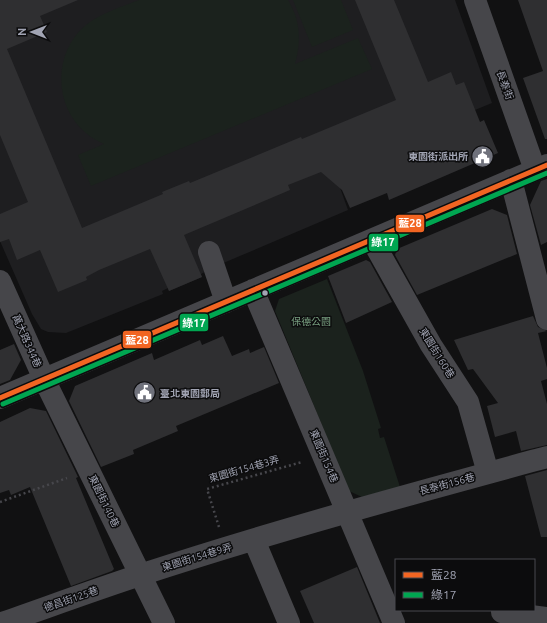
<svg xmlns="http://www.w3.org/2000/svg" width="547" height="623" font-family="Ubuntu,'Noto Sans TC',sans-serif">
	<rect width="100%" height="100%" fill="#111112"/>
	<path fill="#1e1e20" d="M0,0h455l37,103 -159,65 15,42 -134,57 -13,7 1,3 -33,14 -1,-3 -6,3 1,3 -97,39 -18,-1 -7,-3 -9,-15 -32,-73z"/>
	<path fill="#1b221d" d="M139,0h149c13,21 13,42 7,64l63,-26 14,31 -281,117 -13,-31 26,-11c-6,-3 -13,-6 -18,-11 -33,-27 -33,-81 0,-108 15,-12 35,-18 53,-25z
		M293,0h48l12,30 -41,17z
		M327,279l36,92 18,57 -3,1 2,9 4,-1 16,50 -38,10 -13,-6 -74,-180 4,-12z"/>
	<path fill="#2f2f31" d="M0,0h78l-38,16 7,16 -40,17 75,179 81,-34 -1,-2 27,-11 1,2 111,-46 1,2 94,-39 -41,-100h39l34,82 23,-10 5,13 8,-3 16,40 4,-2 14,33 -109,47 -2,-7 -37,15 -8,-18 -21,-18 -33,13 2,5 -106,45 18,42 -33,14 -19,-42 -51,21 -13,7 1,3 -29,12 -18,-42 -23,10 -8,-21 -9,3v-28l28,-12 -28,-67z
		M518,0h29v139h-2l-22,-61 20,-7z
		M547,179v63l-6,3 -11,-40 11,-24z
		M492,209l15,6 10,39 -100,41 -22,-40 2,-6z
		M366,260l4,2 22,40 -46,21 -18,-47z
		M533,316l5,11 9,4 -9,2 9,35v11l-6,2 6,23v41l-26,6 -5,-20 -21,6 -8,-31 11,-3 -25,-34 -5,1 -14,-30z
		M223,336l9,20 17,-7 1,4 14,-6 15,36 -103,43 2,5 -45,19 1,4 -33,13 -32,-66 6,-15 77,-33 2,7 46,-20 2,5z
		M14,344l7,16 -11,20 -10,4v-34z
		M30,408l16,3 32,66 -2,1 38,91 -2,2 -41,15 -41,-99 -19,8 -2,-5 -9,3v-71z
		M547,470v67h-6l-16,-61z
		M357,567l23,56h-66l-14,-32z"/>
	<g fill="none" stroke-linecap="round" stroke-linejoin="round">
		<path stroke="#47474c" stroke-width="2.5" stroke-dasharray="2 3" stroke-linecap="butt" d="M0,502l67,-24
			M219,527l-12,-38 95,-27"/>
		<path stroke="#46464a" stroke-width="22" d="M475,0l60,170
			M511,180l36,139
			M372,240l59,105 37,57 20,71
			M209,252l17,50
			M0,281l44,98 120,244
			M253,290l141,333
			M0,398l547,-233
			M254,540l35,83
			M502,612l45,6
			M2,623c46,-16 92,-33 138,-48 134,-44 271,-81 407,-118"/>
		<defs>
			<path id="bus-1" d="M0,398l547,-233"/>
			<path id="bus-2" d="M3,404l544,-231"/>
		</defs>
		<use href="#bus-1" stroke="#0c0c0d" stroke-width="8"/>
		<use href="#bus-2" stroke="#0c0c0d" stroke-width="8"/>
		<use href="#bus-1" stroke="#f26522" stroke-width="5"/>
		<use href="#bus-2" stroke="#00a651" stroke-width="5"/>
	</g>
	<defs>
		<symbol id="civic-disc" viewBox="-11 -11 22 22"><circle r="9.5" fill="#6f717b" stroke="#0c0c0d"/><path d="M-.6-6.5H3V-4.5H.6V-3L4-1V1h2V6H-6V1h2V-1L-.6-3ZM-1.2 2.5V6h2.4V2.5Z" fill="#fff"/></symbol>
	</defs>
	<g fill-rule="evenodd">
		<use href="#civic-disc" x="470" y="144" width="25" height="25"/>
		<use href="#civic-disc" x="132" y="380" width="25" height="25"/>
	</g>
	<circle fill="#a1a4b3" stroke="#0c0c0d" stroke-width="1.5" cx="265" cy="293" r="3.5"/>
	<g text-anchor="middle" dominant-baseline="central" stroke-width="3" stroke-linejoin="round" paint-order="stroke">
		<g font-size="10" fill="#a1a4b3" stroke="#0c0c0d">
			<text transform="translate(505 85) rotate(70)">長泰街</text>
			<text transform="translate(27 341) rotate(66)">萬大路344巷</text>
			<text transform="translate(437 353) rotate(58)">東園街160巷</text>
			<text transform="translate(324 456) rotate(67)">東園街154巷</text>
			<text transform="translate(244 469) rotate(-16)">東園街154巷3弄</text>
			<text transform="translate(447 484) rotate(-15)">長泰街156巷</text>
			<text transform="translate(104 501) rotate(64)">東園街140巷</text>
			<text transform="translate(197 557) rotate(-17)">東園街154巷9弄</text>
			<text transform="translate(71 599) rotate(-19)">德昌街125巷</text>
		</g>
		<g font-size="10" font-weight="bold" fill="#a1a4b3" stroke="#0c0c0d" text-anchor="end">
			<text x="468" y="156">東園街派出所</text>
			<text x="160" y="393" text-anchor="start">臺北東園郵局</text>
		</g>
		<g font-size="10" fill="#789f80" stroke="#0c0c0d">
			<text x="311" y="321">保德公園</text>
		</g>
	</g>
	<g stroke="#0c0c0d" stroke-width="1.5">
		<rect x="395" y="214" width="30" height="19" rx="4" fill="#f26522"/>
		<rect x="368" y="233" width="31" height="19" rx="4" fill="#00a651"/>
		<rect x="179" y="313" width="30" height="19" rx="4" fill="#00a651"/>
		<rect x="122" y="330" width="30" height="19" rx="4" fill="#f26522"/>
	</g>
	<g font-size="11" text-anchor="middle" font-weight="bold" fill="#fff">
		<text x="410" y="227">藍28</text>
		<text x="383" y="246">綠17</text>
		<text x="194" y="327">綠17</text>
		<text x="137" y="344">藍28</text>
	</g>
	<rect x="395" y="559" width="140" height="52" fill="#0c0c0d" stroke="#48494f"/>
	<rect x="403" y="572" width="20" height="6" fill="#f26522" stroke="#48494f"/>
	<text x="431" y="579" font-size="12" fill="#a1a4b3">藍28</text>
	<rect x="403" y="592" width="20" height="6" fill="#00a651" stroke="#48494f"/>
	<text x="431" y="599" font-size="12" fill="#a1a4b3">綠17</text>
	<g transform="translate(32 32) rotate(270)" stroke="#0c0c0d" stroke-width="3" paint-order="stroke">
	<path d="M0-3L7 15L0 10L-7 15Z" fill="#a1a4b3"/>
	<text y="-6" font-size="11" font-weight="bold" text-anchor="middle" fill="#a1a4b3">N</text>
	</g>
</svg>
